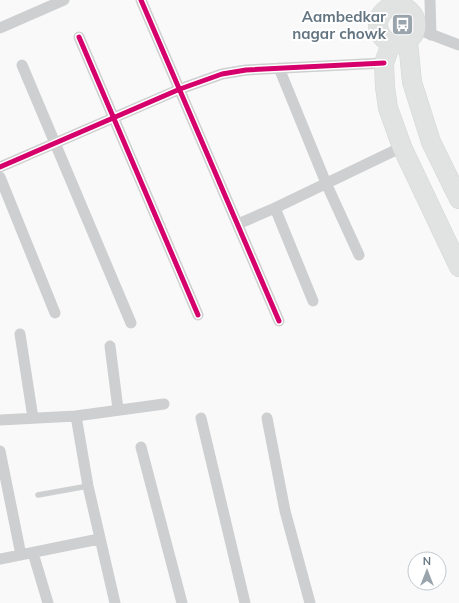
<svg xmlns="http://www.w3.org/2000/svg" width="459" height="603" font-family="Mulish,sans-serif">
	<rect width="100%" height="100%" fill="#f9f9f9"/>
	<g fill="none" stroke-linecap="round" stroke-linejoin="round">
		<defs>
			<path id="trunk" d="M378 25a19 19 0 1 1 38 0a19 19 0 1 1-38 0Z
				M408,42l4,40 19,60 28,57
				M391,44l-7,19 1,24 3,21 14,39 57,120"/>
		</defs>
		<use href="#trunk" stroke="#d5d6d6" stroke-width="20"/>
		<path stroke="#cecfd0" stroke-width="5.5" d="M38,495l50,-9"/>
		<path stroke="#cecfd0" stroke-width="11" d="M141,0l138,321
			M430,0l1,35
			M0,28l64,-28
			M417,29l42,16
			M79,37l119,278
			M22,65l109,258
			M279,68l47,115 33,72
			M0,167l180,-78 42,-15 24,-4 138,-7
			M0,177l55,136
			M275,208l38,93
			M238,224l37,-16 127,-61
			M20,334l13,84
			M110,346l8,63
			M76,416l12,70 27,117
			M201,418l44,185
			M267,418l18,93 25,92
			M0,420l76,-4 88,-12
			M141,447l41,156
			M0,451l21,104
			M33,553l15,50
			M0,559l99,-20"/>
		<use href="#trunk" stroke="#e1e2e2" stroke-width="19"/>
		<defs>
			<path id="cycleway" d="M141,0l138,321
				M79,37l119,278
				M0,167l180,-78 42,-15 24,-4 138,-7"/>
		</defs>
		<use href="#cycleway" stroke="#fff" stroke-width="8"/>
		<use href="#cycleway" stroke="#d6006c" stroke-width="5"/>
	</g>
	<defs>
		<symbol id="bus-square" viewBox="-11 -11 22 22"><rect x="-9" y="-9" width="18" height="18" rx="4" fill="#99a4ac" stroke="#fff"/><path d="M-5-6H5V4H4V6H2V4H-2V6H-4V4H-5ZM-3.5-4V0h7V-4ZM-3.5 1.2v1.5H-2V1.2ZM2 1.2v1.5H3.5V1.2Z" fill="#fff"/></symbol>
	</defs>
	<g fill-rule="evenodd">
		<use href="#bus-square" x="390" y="12" width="25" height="25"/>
	</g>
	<g text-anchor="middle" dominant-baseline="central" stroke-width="4" stroke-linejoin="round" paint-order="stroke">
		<g font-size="15" font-weight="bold" fill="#657683" stroke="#fff" text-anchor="end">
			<text x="386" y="16">Aambedkar<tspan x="386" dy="17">nagar chowk</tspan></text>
		</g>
	</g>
	<g transform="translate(427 571)"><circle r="19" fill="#ffffff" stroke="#c1c8cd"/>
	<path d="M0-3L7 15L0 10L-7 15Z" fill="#99a4ac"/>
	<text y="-6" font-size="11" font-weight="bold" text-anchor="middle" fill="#657683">N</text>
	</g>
</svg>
